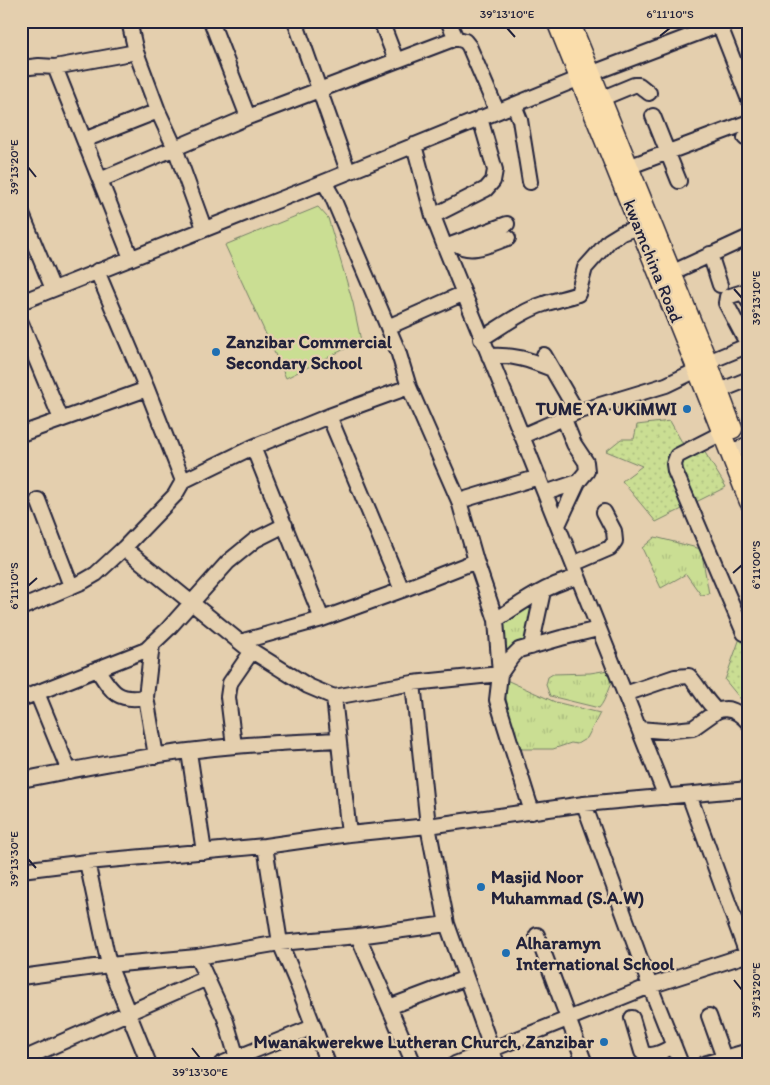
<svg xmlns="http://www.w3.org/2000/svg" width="770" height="1085" font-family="Itim,sans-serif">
	<defs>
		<pattern id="grass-tufts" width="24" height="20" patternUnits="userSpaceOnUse" patternTransform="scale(1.25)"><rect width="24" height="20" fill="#cade93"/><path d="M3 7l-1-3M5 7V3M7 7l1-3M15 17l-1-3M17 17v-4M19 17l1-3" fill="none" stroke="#adbe80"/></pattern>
		<pattern id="park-dots" width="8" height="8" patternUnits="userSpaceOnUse" patternTransform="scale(1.25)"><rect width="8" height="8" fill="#cade93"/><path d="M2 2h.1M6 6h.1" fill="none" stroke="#adbe80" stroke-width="1.8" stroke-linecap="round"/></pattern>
	</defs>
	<rect width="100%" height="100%" fill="#e4cfae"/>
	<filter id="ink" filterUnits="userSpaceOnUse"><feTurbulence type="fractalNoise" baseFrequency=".02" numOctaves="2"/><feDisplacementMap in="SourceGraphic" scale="10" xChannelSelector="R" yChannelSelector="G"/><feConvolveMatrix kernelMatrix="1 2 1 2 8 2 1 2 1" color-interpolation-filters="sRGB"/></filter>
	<g filter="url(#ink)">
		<path fill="url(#grass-tufts)" stroke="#768067" d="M655,537l46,12 8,45 -8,1 -15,-21 -25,14 -19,-40z
			M539,599c-8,28 -5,37 -31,54l-7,-2 1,-30z
			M609,670l6,7c-8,10 -8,22 -16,31l-49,-12 -4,-11 2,-8 5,-3 37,-1z
			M502,678l53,24 45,11 -13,25 -10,6 -6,-1 -18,6h-37c-3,-24 -10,-47 -14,-71z"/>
		<path fill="url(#park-dots)" stroke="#768067" d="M670,421l17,30 11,-10 28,46 -70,35 -34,-41 20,-15 -36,-15 15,-12h13l3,-14z
			M740,638h9v60l-6,4 -18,-22z"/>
		<path fill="#cade93" stroke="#768067" d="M318,207l10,11 25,85 8,38 -75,37 -61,-133z"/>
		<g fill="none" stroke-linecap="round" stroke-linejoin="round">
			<defs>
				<path id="minor" d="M129,21l7,31 22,59 17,37 29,80
					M211,21l37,96
					M295,21l53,150
					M381,21l15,39
					M448,21l8,17
					M718,21l31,79
					M55,67l76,191
					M21,68l18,-2 16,1 81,-15
					M600,99l34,-14h5l10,8
					M514,105l6,15 10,62
					M653,116l26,65
					M745,138l4,-1
					M84,140l74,-29
					M414,145l19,71 12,31 77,189 55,-24 89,-27 31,-15
					M628,167l121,-45
					M100,180l148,-63 208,-79 9,3 4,5 28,65
					M324,182l8,14 36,84 30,71 11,36 50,114 17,60 20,59 4,54 -3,26 35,112
					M21,212l32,77
					M433,216l53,-27 7,-8 2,-11 -15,-52
					M457,244c14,11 35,-1 51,-6
					M445,247l62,-23
					M710,254l10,31
					M671,273l78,-36
					M21,302l303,-120 266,-108 140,-53
					M21,323l40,96
					M388,327l74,-33
					M481,339c20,-12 41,-28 63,-35 11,-4 23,-6 34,-10l7,-26 24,-27 13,-8 17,-6
					M748,345l-22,-42 1,-6 16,-5 6,10
					M544,355l33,57
					M489,356c24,-2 41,4 63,13
					M708,362l41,-17
					M719,391l30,-12
					M329,416l73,174 74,-29
					M722,433l-45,23 -3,8 1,7 67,157 2,5 5,2
					M21,434l126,-45
					M522,436l144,361
					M253,447l69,172
					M740,448l9,-4
					M183,481l70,-34 76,-31 80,-29
					M545,493l33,-11 9,-11 -1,-9 -12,-18 -10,-25
					M38,500l33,86
					M459,501l80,-24
					M558,525l20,-43
					M124,548l122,99
					M573,564l37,-16 5,-7 -1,-10 -10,-19
					M21,608l63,-27 12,-7 28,-26 51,-53 8,-14 -36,-92 -50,-118
					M496,620c26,-18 51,-35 82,-43
					M240,642l82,-23 80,-29
					M152,644l-6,53 10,59
					M531,647l12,-56
					M97,669c15,23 20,33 49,28
					M500,674l11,-16 8,-8 42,-12 37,-9
					M413,683l15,143 19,98 50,140
					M37,693l32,78
					M625,694l50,-17 14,-1c11,11 15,24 28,35 13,-6 24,3 32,12
					M334,697l15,137
					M21,699l125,-49 22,-21 60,-67 27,-22 30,-15
					M639,729l25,2 29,-3 24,-17
					M234,746l-6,-49 2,-14 22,-32 56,35 26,11 79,-14 87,-9
					M189,752l15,100
					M21,780c71,-14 142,-28 214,-34 35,-3 69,-4 103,-6
					M689,795l58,159
					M584,804l66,182 31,78
					M265,846l15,97 17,40 31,81
					M87,862l22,103 40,99
					M21,870l66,-8 178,-16 84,-12 79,-8 156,-22 165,-15
					M537,935l48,129
					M358,936l56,128
					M197,957l28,61 12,40
					M21,977l88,-12 88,-8 83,-14 78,-7 89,-12
					M389,1007l77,-29
					M709,1016l15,42
					M632,1018l10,34c9,8 23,-2 32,-6
					M21,1060l186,-82
					M221,1064l92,-37
					M455,1064l195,-78 99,-32
					M704,1064l45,-13"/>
				<path id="major" d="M556,21l141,349 52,132
					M570,21l138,341 25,67"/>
			</defs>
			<use href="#minor" stroke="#22223b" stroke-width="18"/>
			<use href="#major" stroke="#22223b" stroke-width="21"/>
			<use href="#minor" stroke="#e4cfae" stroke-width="14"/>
			<use href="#major" stroke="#faddab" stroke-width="18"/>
		</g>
	</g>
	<path fill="none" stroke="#22223b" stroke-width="2" d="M507,28l8,9M660,36l10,-8M28,167l8,10M734,289l8,9M733,573l9,-8M28,586l9,-8M28,859l8,9M734,980l8,10M192,1048l8,10"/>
	<g fill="#1f6fb2" stroke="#e4cfae" stroke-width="2">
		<circle cx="216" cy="352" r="5"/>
		<circle cx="687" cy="409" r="5"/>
		<circle cx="481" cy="887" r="5"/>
		<circle cx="506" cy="953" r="5"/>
		<circle cx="604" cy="1042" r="5"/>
	</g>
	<g text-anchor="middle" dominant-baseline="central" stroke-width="4.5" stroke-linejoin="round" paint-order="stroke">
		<g font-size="18" fill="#22223b" stroke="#e4cfae">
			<text transform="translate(653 261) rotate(68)">kwamchina Road</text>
		</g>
		<g font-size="18" font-weight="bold" fill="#22223b" stroke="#e4cfae" text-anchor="start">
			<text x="226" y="342">Zanzibar Commercial<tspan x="226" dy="21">Secondary School</tspan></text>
			<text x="677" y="409" text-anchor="end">TUME YA UKIMWI</text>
			<text x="491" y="877">Masjid Noor<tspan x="491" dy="21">Muhammad (S.A.W)</tspan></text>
			<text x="516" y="943">Alharamyn<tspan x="516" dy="21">International School</tspan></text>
			<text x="594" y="1042" text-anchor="end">Mwanakwerekwe Lutheran Church, Zanzibar</text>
		</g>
	</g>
	<rect width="770" height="1085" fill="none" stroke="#e4cfae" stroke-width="55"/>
	<rect x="28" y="28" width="714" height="1030" fill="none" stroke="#22223b" stroke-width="2"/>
	<g font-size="12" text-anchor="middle" fill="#22223b">
		<text x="507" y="18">39°13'10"E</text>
		<text x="670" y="18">6°11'10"S</text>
		<text transform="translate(14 167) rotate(-90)" y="4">39°13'20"E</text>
		<text transform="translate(756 298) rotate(-90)" y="4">39°13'10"E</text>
		<text transform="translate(756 565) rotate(-90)" y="4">6°11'00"S</text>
		<text transform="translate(14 586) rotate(-90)" y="4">6°11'10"S</text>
		<text transform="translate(14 859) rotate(-90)" y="4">39°13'30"E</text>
		<text transform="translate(756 990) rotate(-90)" y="4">39°13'20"E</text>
		<text x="200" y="1076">39°13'30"E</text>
	</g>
</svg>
